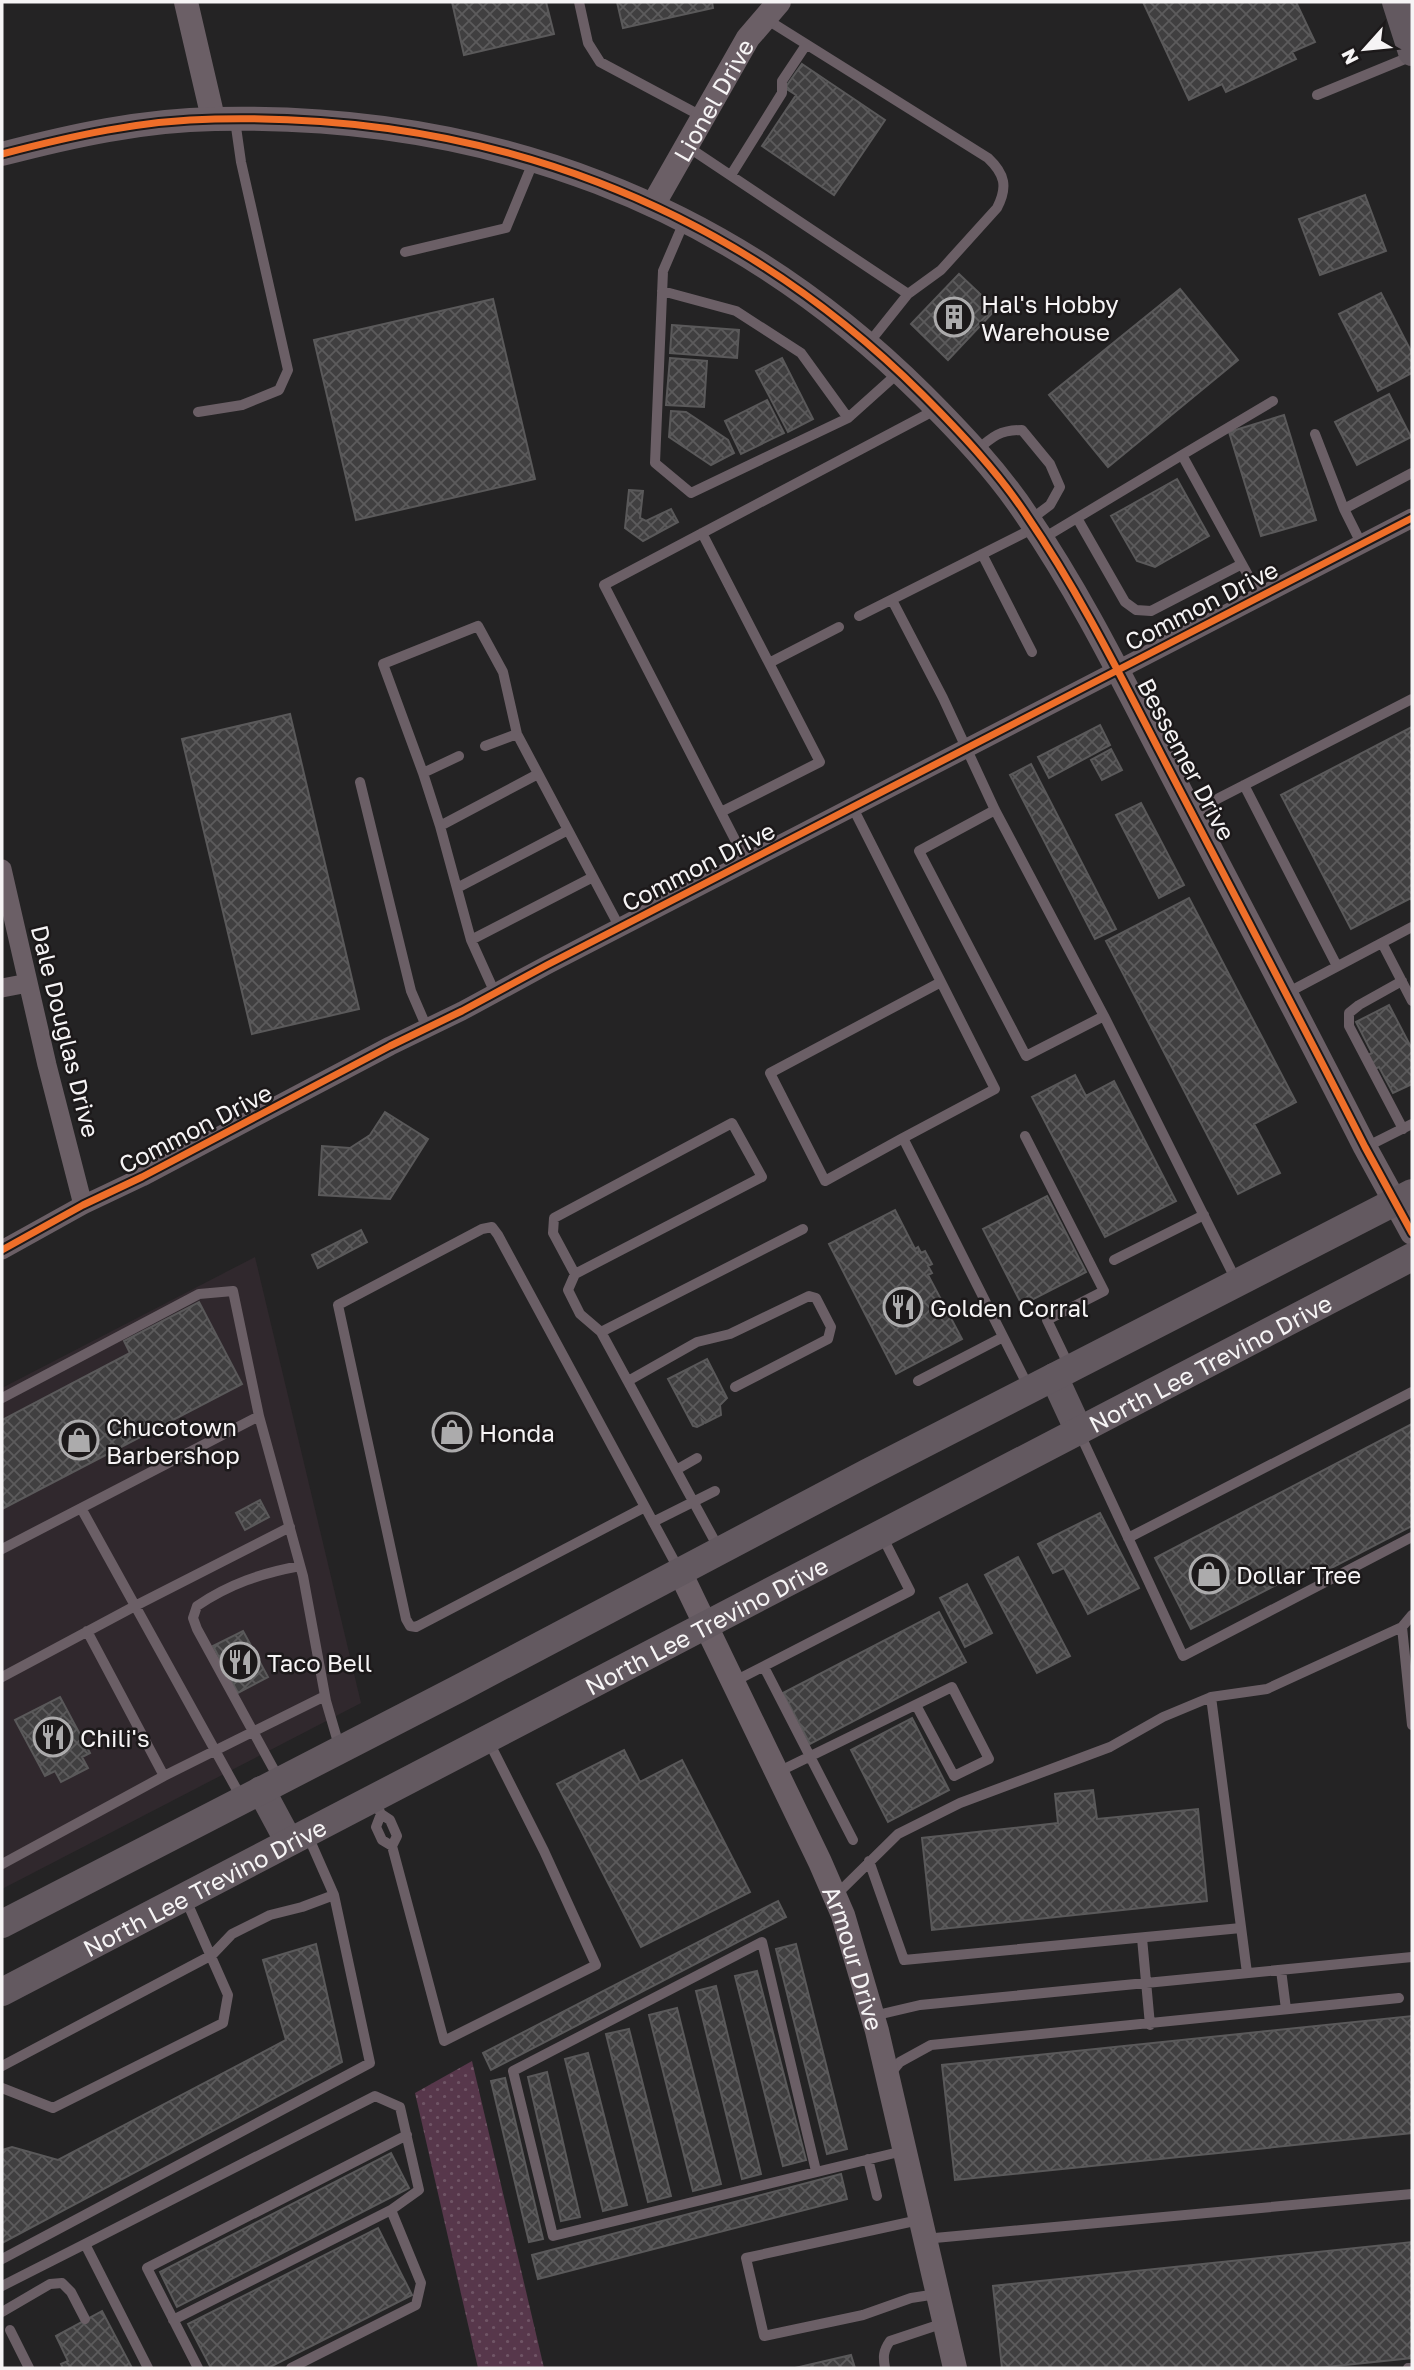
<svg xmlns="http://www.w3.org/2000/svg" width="1414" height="2370" font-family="'Golos Text',sans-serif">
	<defs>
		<pattern id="grass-dots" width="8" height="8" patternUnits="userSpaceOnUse" patternTransform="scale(1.75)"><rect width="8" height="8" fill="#57374b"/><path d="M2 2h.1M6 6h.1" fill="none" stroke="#705566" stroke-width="1.8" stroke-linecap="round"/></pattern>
		<pattern id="building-cross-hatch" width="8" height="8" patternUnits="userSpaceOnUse" patternTransform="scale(1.75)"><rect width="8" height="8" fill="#403f40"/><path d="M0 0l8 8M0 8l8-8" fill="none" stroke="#5c5b5c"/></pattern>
	</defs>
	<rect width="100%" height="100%" fill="#242324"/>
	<path fill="#30282d" d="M255,1257l106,446 -359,186v-501z"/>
	<path fill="url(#grass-dots)" d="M472,2061l72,307h-66l-63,-275z"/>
	<path fill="url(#building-cross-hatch)" stroke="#5a595a" stroke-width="2" d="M452,2h94l8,32 -90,21z
		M617,2h95l1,6 -90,20z
		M1143,2h153l19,40 -23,10 4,7 -70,33 -4,-8 -33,16z
		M802,64l83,56 -51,75 -72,-49 34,-51 -11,-7z
		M1365,195l21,56 -66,24 -21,-56z
		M959,274l37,35 -48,51 -37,-36z
		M1180,289l58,71 -130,107 -59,-72z
		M1381,293l31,60v20l-34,18 -39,-77z
		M493,299l42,180 -179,41 -42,-180z
		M672,325l67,5 -2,28 -67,-5z
		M670,358l37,3 -3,46 -38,-2z
		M782,358l31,61 -25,13 -32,-61z
		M1389,394l22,43 -54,28 -22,-43z
		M767,400l17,33 -43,21 -16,-33z
		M671,411l15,1 42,28 6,13 -23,12 -42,-28z
		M1284,415l32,105 -55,16 -32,-104z
		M1177,479l32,57 -54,31 -18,-6 -26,-45z
		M629,490l14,1 -3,27 6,3 25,-12 7,13 -35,19 -18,-13z
		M290,714l69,295 -107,25 -70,-295z
		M1100,725l10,20 -61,33 -11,-21z
		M1412,727v174l-1,-3 -60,31 -70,-134z
		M1111,749l11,21 -20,10 -11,-20z
		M1031,764l85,165 -21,10 -85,-164z
		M1141,803l43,82 -25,13 -43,-83z
		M1189,898l107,204 -42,22 26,49 -42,21 -132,-253z
		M1389,1005l23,44v35l-19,9 -14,-26 -4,2 -7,-14 4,-2 -16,-31z
		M1075,1075l11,21 28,-15 62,120 -71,36 -73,-140z
		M385,1112l43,27 -38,60 -71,-4 3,-49 28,2 20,-13z
		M1047,1196l39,76 -64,33 -39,-76z
		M895,1210l20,39 3,-2 3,6 4,-2 7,13 -4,2 4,7 -4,2 34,64 -66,35 -67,-130z
		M361,1230l6,12 -49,26 -6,-13z
		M199,1302l43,82 -240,125v-89l128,-67 -6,-12z
		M707,1359l20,39 -7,7 1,10 -16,8 -3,-3 1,4 -6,3 -4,-1 -25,-47z
		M1412,1424v102l-92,48 -5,-9 -124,64 -36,-71z
		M260,1500l9,17 -24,13 -9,-17z
		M1100,1513l39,75 -51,26 -24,-46 -11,5 -15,-29z
		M1018,1557l52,99 -33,17 -52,-98z
		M967,1584l25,49 -27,14 -25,-49z
		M939,1612l27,50 -156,82 -27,-51z
		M243,1631l25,46 -30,16 -25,-47z
		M60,1697l30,56 -8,4 6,11 -27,14 -6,-11 -10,5 -30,-56z
		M912,1718l37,72 -61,32 -37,-72z
		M624,1750l16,32 42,-22 68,132 -109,55 -84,-163z
		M1093,1790l4,29 101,-10 9,92 -275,29 -10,-92 136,-15 -3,-29z
		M778,1901l8,16 -295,153 -8,-17z
		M316,1944l26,118 -340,181v-93l10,-3 46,13 228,-120 -23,-80z
		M796,1944l51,205 -20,5 -51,-205z
		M757,1971l49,189 -23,6 -48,-190z
		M716,1986l45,188 -19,5 -46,-188z
		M677,2008l44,176 -28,7 -44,-176z
		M1412,2016v117l-457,47 -13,-115z
		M629,2029l42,167 -23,6 -42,-168z
		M588,2053l39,152 -24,6 -38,-152z
		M547,2072l33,145 -19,4 -33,-144z
		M505,2078l38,161 -14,3 -38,-161z
		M391,2153l18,35 -232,119 -17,-35z
		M841,2174l6,25 -309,80 -6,-24z
		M378,2228l34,67 -144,73h-57l-23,-44z
		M1412,2242v116l-96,10h-314l-9,-82z
		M102,2311l30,57h-69l-2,-4 7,-3 -12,-25z
		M851,2355l4,13h-60z"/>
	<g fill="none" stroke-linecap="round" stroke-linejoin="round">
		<path stroke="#6b5f66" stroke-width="10" d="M579,2l9,41 12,19 103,55
			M766,19l222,139c17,16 20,29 9,50l-56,62 -33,24
			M1317,95l95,-39
			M688,147l220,147 -40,50
			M731,175l51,-82v-12l24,-36
			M684,222l-21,49 -8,192 36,30 157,-75 49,-44
			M405,252l101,-24 28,-68
			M662,291l74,20 65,42 47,65
			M198,412l44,-7 37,-15 9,-20 -47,-208 -6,-42
			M1315,434l29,75
			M976,451c17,-15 24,-21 46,-21l28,34 10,23 -10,18 -20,15
			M1182,455l91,-54
			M1077,518l48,84 11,8 15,1 91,-47
			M702,533l118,229 -99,50
			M1042,539l140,-84 78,142
			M1362,545l-18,-36 68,-36
			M982,554l50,98
			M892,600l51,98 52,112 109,206 132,264
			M859,616l175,-88
			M769,663l70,-36
			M485,746l32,-12 103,194
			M459,756l-36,17 17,53 31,114 122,-63
			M423,773l-40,-109 95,-38 25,46 14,62
			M360,782l51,209 16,37
			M1244,785l93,181
			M853,808l88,174
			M995,810l-76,41 107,205 78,-40
			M1194,813l25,-15 193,-99
			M440,826l98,-52
			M747,863l-143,-278 333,-176
			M457,888l111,-58
			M471,940l24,53
			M1382,943l30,58
			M1402,981l-43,24 -10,8v13l54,103
			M1287,993l125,-66
			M1025,1136l79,155 -57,29 23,48
			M903,1138l-78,43 -55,-108 171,-91 54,107 -92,49 125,248
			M1366,1147l46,-23
			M1114,1260l90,-45
			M575,1274l187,-97 -30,-54 -178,95 -1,15 22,41 -7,16 12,24 21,18
			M628,1381l69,-39 33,-8 79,-38 7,2 15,29 -3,12 -93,48
			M918,1381l85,-44
			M2,1398l197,-104 34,-3 26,125
			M1080,1434l103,222 229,-119
			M676,1470l21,-12
			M645,1507l-229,120 -6,-1 -4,-7 -68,-314 144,-76 10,-2 6,8c60,111 120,222 180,333
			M81,1508l161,291
			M653,1522l62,-31
			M1128,1538l284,-146
			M718,1547l-117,-215 202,-103
			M2,1549l257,-133 44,160 23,125 14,48
			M1402,1627l10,98
			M87,1631l77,145
			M764,1667l89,173
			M2,1677l133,-71 155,-79
			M733,1682l177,-91 -28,-55
			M1211,1697l36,276
			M778,1772l174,-85 37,72 -35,17 -38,-71
			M279,1779l-82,-150 -4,-11 4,-12c32,-22 65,-33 103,-40
			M375,1802l6,12 9,6 7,16 -5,10 52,195 152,-76 -52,-114 -55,-109
			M381,1814l-5,13 6,13 10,6
			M869,1861l35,99 337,-32
			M2,1864l162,-88 161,-80
			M835,1896l63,-62 62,-31 150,-56 53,-30 48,-20 56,-8 135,-62 10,-12
			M1142,1938l8,87
			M1281,1970l5,39
			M873,2016l47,-11 492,-48
			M2,2066l210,-111 20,-21 38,-19 32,-8 32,-12 -26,-59
			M890,2074l10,-12 31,-17 468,-47
			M2,2088l51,20 170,-85 5,-28 -42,-95
			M868,2159l9,37
			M816,2171l-54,-229 -249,129 40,165 350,-85
			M919,2220l-173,38 18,78 99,-21 48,-17 26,-4
			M924,2239l488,-45
			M85,2244l290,-148 25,11 19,83 -28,20 30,73 -5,22 -125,63
			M2,2259l368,-196 -36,-168
			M2,2286l83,-42 63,124
			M2,2312l48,-28 12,-1 9,9 14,27
			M173,2320l218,-110
			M10,2330l19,38
			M198,2368l-51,-100 260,-133
			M885,2368c-2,-11 -2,-17 5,-27l54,-18
			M1408,2368h4"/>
		<path stroke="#6b5f66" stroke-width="19" d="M2,869l45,196 36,140
			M2,988l26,-5
			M2,1250l81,-45 59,-28 248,-131 72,-35 85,-46 865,-447"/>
		<g stroke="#6b5f66" stroke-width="24">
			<path d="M186,2l27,116"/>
			<path d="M2,154c69,-18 141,-34 213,-35 272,-6 514,83 708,276 37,37 75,77 104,121 52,76 92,157 134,238 68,131 137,261 204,393l47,86"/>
			<path id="s1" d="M653,205l95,-167 31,-36"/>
			<path id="s2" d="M680,1572l140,290 23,53 34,116 78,337"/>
		</g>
		<g stroke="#635960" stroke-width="28">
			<path d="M1396,2l16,50"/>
			<path d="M1054,1377l25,54"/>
			<path d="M261,1790l28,52"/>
			<path d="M2,1924l456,-235 409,-216 545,-280"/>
			<path id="s3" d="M2,1992l1410,-735"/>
		</g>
		<defs>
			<path id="cycleway" d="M2,154c69,-18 141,-34 213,-35 272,-6 514,83 708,276 37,37 75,77 104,121 52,76 92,157 134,238 68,131 137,261 204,393l47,86
				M2,1250l81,-45 59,-28 248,-131 72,-35 85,-46 865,-447"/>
		</defs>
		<use href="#cycleway" stroke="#1c191a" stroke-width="11"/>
		<use href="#cycleway" stroke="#ee6e29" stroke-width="7"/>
	</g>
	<defs>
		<symbol id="building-ring" viewBox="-11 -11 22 22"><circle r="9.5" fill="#1c191a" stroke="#acabac" stroke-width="1.5"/><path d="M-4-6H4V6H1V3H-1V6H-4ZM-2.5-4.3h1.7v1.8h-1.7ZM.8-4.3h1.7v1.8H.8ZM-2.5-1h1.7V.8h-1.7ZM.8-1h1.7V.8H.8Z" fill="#acabac"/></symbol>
		<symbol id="restaurant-ring" viewBox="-11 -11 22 22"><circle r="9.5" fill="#1c191a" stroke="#acabac" stroke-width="1.5"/><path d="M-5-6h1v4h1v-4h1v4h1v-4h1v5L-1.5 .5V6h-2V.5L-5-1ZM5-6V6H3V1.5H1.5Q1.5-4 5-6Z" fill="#acabac"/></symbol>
		<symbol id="shop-ring" viewBox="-11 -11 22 22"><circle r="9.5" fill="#1c191a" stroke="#acabac" stroke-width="1.5"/><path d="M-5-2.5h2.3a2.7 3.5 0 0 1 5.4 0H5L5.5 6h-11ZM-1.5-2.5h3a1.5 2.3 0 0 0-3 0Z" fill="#acabac"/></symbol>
	</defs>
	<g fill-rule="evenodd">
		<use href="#building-ring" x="932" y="295" width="44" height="44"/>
		<use href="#restaurant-ring" x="881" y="1285" width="44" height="44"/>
		<use href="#shop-ring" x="430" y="1410" width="44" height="44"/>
		<use href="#shop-ring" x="57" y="1418" width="44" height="44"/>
		<use href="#shop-ring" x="1187" y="1552" width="44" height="44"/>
		<use href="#restaurant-ring" x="218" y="1640" width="44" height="44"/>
		<use href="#restaurant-ring" x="31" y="1715" width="44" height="44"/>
	</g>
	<g text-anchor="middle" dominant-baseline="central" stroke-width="5" stroke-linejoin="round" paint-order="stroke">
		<g font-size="24" fill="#f6f4f5" stroke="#1c191a">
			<text stroke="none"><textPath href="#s1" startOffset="121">Lionel Drive</textPath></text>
			<text transform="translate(1201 605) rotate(-27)">Common Drive</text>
			<text transform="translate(1187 759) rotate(62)">Bessemer Drive</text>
			<text transform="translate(698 866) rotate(-27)">Common Drive</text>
			<text transform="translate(66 1031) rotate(76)">Dale Douglas Drive</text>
			<text transform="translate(195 1128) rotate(-27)">Common Drive</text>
			<text stroke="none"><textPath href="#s3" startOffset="1362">North Lee Trevino Drive</textPath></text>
			<text stroke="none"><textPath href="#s3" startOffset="794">North Lee Trevino Drive</textPath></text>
			<text stroke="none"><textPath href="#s3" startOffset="228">North Lee Trevino Drive</textPath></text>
			<text stroke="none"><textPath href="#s2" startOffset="424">Armour Drive</textPath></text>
		</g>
		<g font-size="24" fill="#f6f4f5" stroke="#1c191a" text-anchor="start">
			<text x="981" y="303">Hal's Hobby<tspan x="981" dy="28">Warehouse</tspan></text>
			<text x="930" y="1307">Golden Corral</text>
			<text x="106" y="1426">Chucotown<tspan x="106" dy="28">Barbershop</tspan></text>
			<text x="479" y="1432">Honda</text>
			<text x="1236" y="1574">Dollar Tree</text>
			<text x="267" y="1662">Taco Bell</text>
			<text x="80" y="1737">Chili's</text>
		</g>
	</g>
	<rect width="1414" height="2370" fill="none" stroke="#f6f4f5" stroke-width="7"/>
	<g transform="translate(1365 49) rotate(243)" stroke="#1c191a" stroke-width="5" paint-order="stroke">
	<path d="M0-5L12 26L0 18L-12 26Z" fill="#f6f4f5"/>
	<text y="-10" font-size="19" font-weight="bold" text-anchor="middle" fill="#f6f4f5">N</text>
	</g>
</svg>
